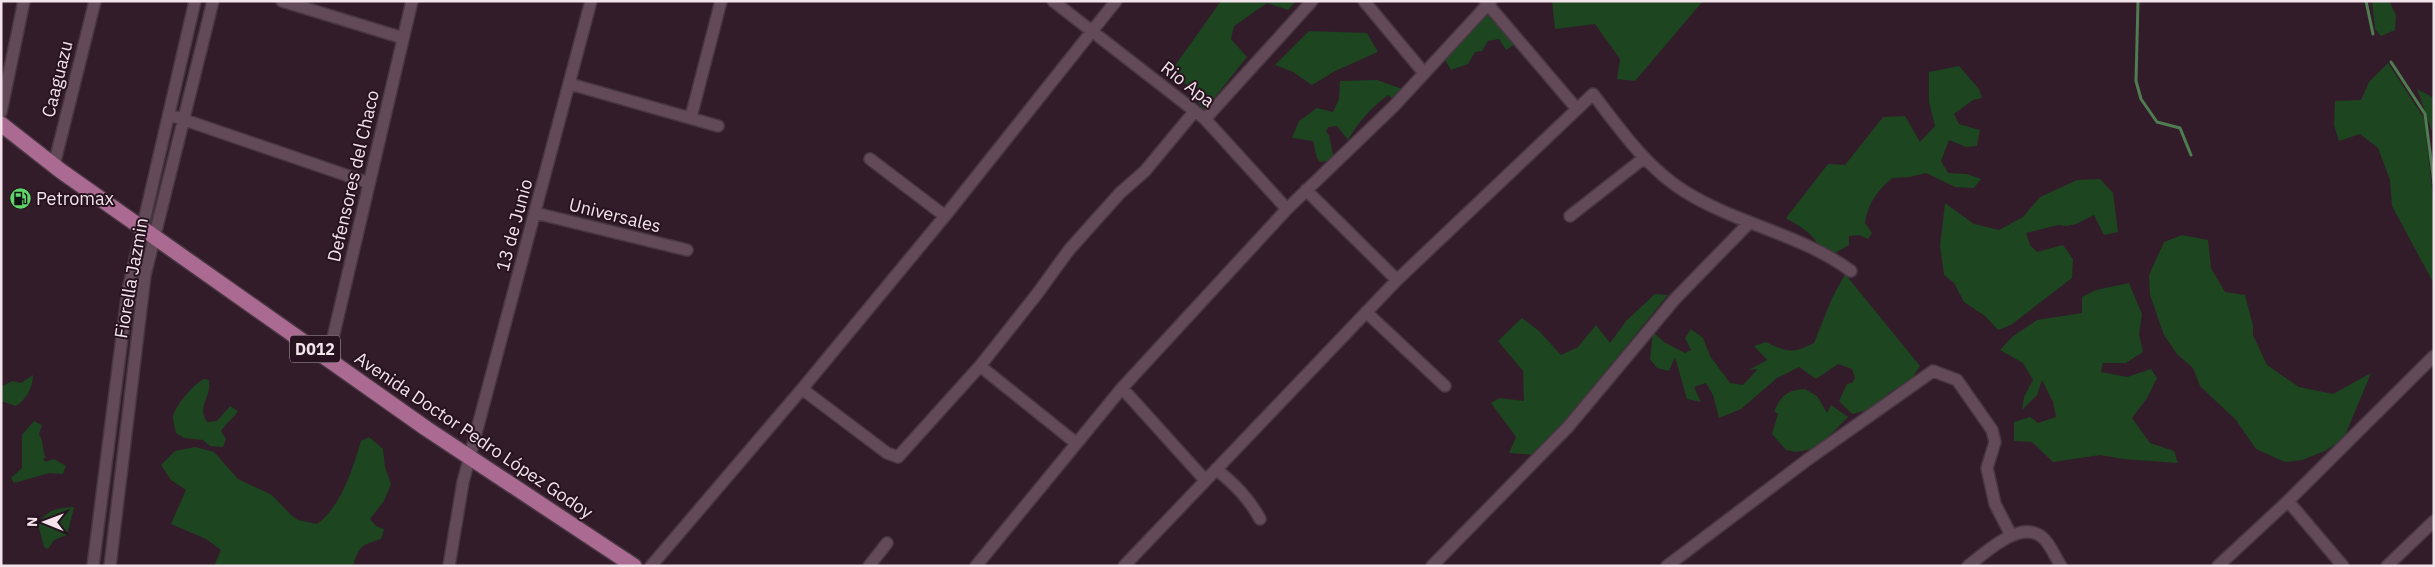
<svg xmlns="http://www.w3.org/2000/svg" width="2435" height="567" font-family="'IBM Plex Sans',sans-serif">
	<rect width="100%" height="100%" fill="#321c29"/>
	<path fill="#1c4520" d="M1221,1h75l-8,9 -21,-7 -33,23 -3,13 16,18 -43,54 -30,-44z
		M1552,1h151l-68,80 -18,-2 3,-20 -25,-35 -40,5z
		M2372,1h17l7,14 -1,15 -14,6 -6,-7z
		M1489,6l29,36 -12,8 -7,-11 -11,2 -6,10 -7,1 -7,12 -17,6 -6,-10z
		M1309,31l58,2 11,19 -43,19 -23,14 -19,-13 -18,-7z
		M2388,63l36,55 10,88v78l-42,-78 -2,-26 -12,-32 -18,-14 -21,7 -5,-16 1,-24 26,-1 8,-18z
		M1959,66l20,23 3,9 -9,2 -19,14 5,10 21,6 -3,16 -11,1 -17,-7 -8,21 7,12 19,1 14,5 -7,9 -19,-1 -29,-14 -16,4 -18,1c-15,13 -24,25 -27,45l7,10 -4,6 -8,-4 -11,1v9l-21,12 -10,-6c1,-16 -20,-25 -32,-33l42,-54 17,1 38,-48 22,-1 15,26 15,-16 -6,-24v-30z
		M1377,80l28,10 -7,13 -10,-8c-17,13 -30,27 -40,45l-11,-14 -9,1 -2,5 3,3 5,25 -14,2 -3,-4 -4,-17 -21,-3 7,-17 18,-13 16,4 6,-13 1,-18z
		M2417,89l17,9v53l-2,-20z
		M2100,179l13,14 5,39 -14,3 -10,-20 -18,9 -9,2 -9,-1 -32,8 4,12 7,7 26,-7 10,14 -1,19 -61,47 -13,5 -13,-14 -21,-14 -10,-19 -10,-8 -4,-29 5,-43 29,21 25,6 24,-13 17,-20 37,-17z
		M2182,235l26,5 3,28 14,24 20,3 8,31v9l14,30 32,22 34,7 38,-21 -27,65 -19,13 -23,9 -17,2 -29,-13 -20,-29 -36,-34 -7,-18 -16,-14 -13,-19 -14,-40 -1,-20 15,-33z
		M1845,274l75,92 -9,14 -21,12 -18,17 -20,5 -13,-13 8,-17 5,-1 3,-5 -3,-9 -14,-5 -22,15 -17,-12 -22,11 -36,31 -22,9 -6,-23 -7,-12 -12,4 7,15 -14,-3 -12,-42 -6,14 -12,-3 -7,-9 3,-27 11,10 21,11 6,-3 -6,-12 6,-9 12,9 7,18 20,27 13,2 15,-16 -9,1 18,-10 -13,-14 12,-4c20,10 27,12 48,1l18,-45z
		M2129,283l13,31 -3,20 4,18 -17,11h-23l-2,9 26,5 24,-8 6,9 -10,20 -15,20 18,25 24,8 4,12 -55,-4 -23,-4 -47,7 -21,-20 -18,-1v-19l16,-5 8,6 18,-6 -3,-15 -11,-22 -5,15 -15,15 2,-13 9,-17 -10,-17 -23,-13 12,-13 25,-17 45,-7v-16l14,-7z
		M1655,294l13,1 -131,160 -28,-2 7,-16 -25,-34 8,-5 25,3 -1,-30 -25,-30 24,-23 17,13 22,24 17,-8 18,-22 14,18 16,-22z
		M33,375c0,12 -7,25 -17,31l-15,-5v-14l11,-6 9,2z
		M204,379l5,1c3,18 -13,26 -2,42l10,-1 13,-15 8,5c-5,8 -12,12 -17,20l5,8 -3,8 -13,-1 -7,-6 -19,-2 -8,-5c-1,-5 -3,-11 -3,-16 2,-12 21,-33 31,-38z
		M1805,389l12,7 10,17 4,-8 17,12 -31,31 -21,4 -10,-2 -14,-16 6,-20 -4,-3c8,-16 13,-21 31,-22z
		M34,421l8,4 -3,9c5,8 3,16 7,24h-3l2,4 9,-3 12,7 -3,8 -14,-1 -35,10 -3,-5 11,-10v-33z
		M369,437l14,12 2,18 6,17 -7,17 -14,18 6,7 8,3 -3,10c-19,6 -22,6 -28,27h-139l7,-16 -15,-11 -35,-15 15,-34 -15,-10 -10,-15 14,-14 20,-4 19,5 24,27 34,16 19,20 7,5 19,4c24,-17 36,-56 44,-83z
		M74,507l-7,28 -13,5 -6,9 -4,-2 -6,-23c10,-15 19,-16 36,-17z"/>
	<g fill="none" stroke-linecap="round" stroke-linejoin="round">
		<path stroke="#4f7c51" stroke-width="3" d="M2138,1l-2,80 5,18 16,23 23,6 11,27
			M2366,1l7,33
			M2391,62l34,52 9,69"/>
		<defs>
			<path id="minor" d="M282,1l121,37
				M1053,1l152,118 82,90
				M1364,1l60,72
				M1485,1l92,108
				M570,84l148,42
				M1,112l23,-111
				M176,117l193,66
				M691,117l30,-116
				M1205,119l107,-118
				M870,159l75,57
				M54,165l41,-164
				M1306,190l91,90
				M535,213l152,37
				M1570,216l74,-58
				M1366,312l79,74
				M328,359l84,-358
				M980,366l96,77
				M1122,388l83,92
				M802,389l85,64 11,4 82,-91 57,-72 32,-44 51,-57 25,-22 49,-59
				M1216,469c18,15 33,29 44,50
				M2288,501l55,65
				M93,566l35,-276 67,-289
				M110,566l35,-291 68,-274
				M449,566l14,-84 128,-481
				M651,566l151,-177 143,-173 171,-215
				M869,566l18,-23
				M976,566l146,-178 165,-179 107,-103 97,-105
				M1124,566l273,-286 196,-186c27,35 53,73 91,97 52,33 117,43 167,80
				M1432,566l136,-139 107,-128 74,-76
				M1667,566l140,-106 126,-89 24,9 35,50 3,12 -8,26 8,36 16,31
				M1968,566c17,-13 52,-47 74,-29 8,6 13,20 19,29
				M2218,566l70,-65 146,-145
				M2387,566l47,-45"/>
			<path id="primary" d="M1,124l60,47 366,258 207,137"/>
		</defs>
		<use href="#minor" stroke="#483742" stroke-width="14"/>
		<use href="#primary" stroke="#483742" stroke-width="18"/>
		<use href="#minor" stroke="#634a58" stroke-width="11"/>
		<use href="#primary" stroke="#ab6a92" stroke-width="15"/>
	</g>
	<defs>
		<symbol id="fuel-disc" viewBox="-11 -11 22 22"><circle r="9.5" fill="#60d56a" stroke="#27121f"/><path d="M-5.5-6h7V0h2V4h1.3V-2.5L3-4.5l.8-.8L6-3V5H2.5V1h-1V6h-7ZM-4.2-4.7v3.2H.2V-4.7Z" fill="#111"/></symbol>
	</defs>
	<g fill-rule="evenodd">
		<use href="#fuel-disc" x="8" y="186" width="25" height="25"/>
	</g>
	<g text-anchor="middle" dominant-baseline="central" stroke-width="4" stroke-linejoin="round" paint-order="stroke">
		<rect fill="#27121f" stroke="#b6a5ae" stroke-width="1" x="290" y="335.5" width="50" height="27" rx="4"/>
		<g font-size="16" font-weight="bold" fill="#f3e4ec">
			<text x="315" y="349">D012</text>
		</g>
		<g font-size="18" fill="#f3e4ec" stroke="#27121f">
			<text transform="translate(57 79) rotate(-76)">Caaguazu</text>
			<text transform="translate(1188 84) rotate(38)">Rio Apa</text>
			<text transform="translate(353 176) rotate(-77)">Defensores del Chaco</text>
			<text transform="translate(615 215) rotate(14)">Universales</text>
			<text transform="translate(514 225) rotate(-75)">13 de Junio</text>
			<text transform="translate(131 278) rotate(-80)">Fiorella Jazmin</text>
			<text transform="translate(474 435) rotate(34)">Avenida Doctor Pedro López Godoy</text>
		</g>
		<g font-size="18" fill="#f3e4ec" stroke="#27121f" text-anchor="start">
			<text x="36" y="198">Petromax</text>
		</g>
	</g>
	<rect width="2435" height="567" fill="none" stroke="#f3e4ec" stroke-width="5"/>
	<g transform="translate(45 522) rotate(271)" stroke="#27121f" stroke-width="4" paint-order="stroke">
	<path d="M0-4L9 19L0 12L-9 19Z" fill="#f3e4ec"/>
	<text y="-8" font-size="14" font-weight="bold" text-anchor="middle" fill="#f3e4ec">N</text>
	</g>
</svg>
